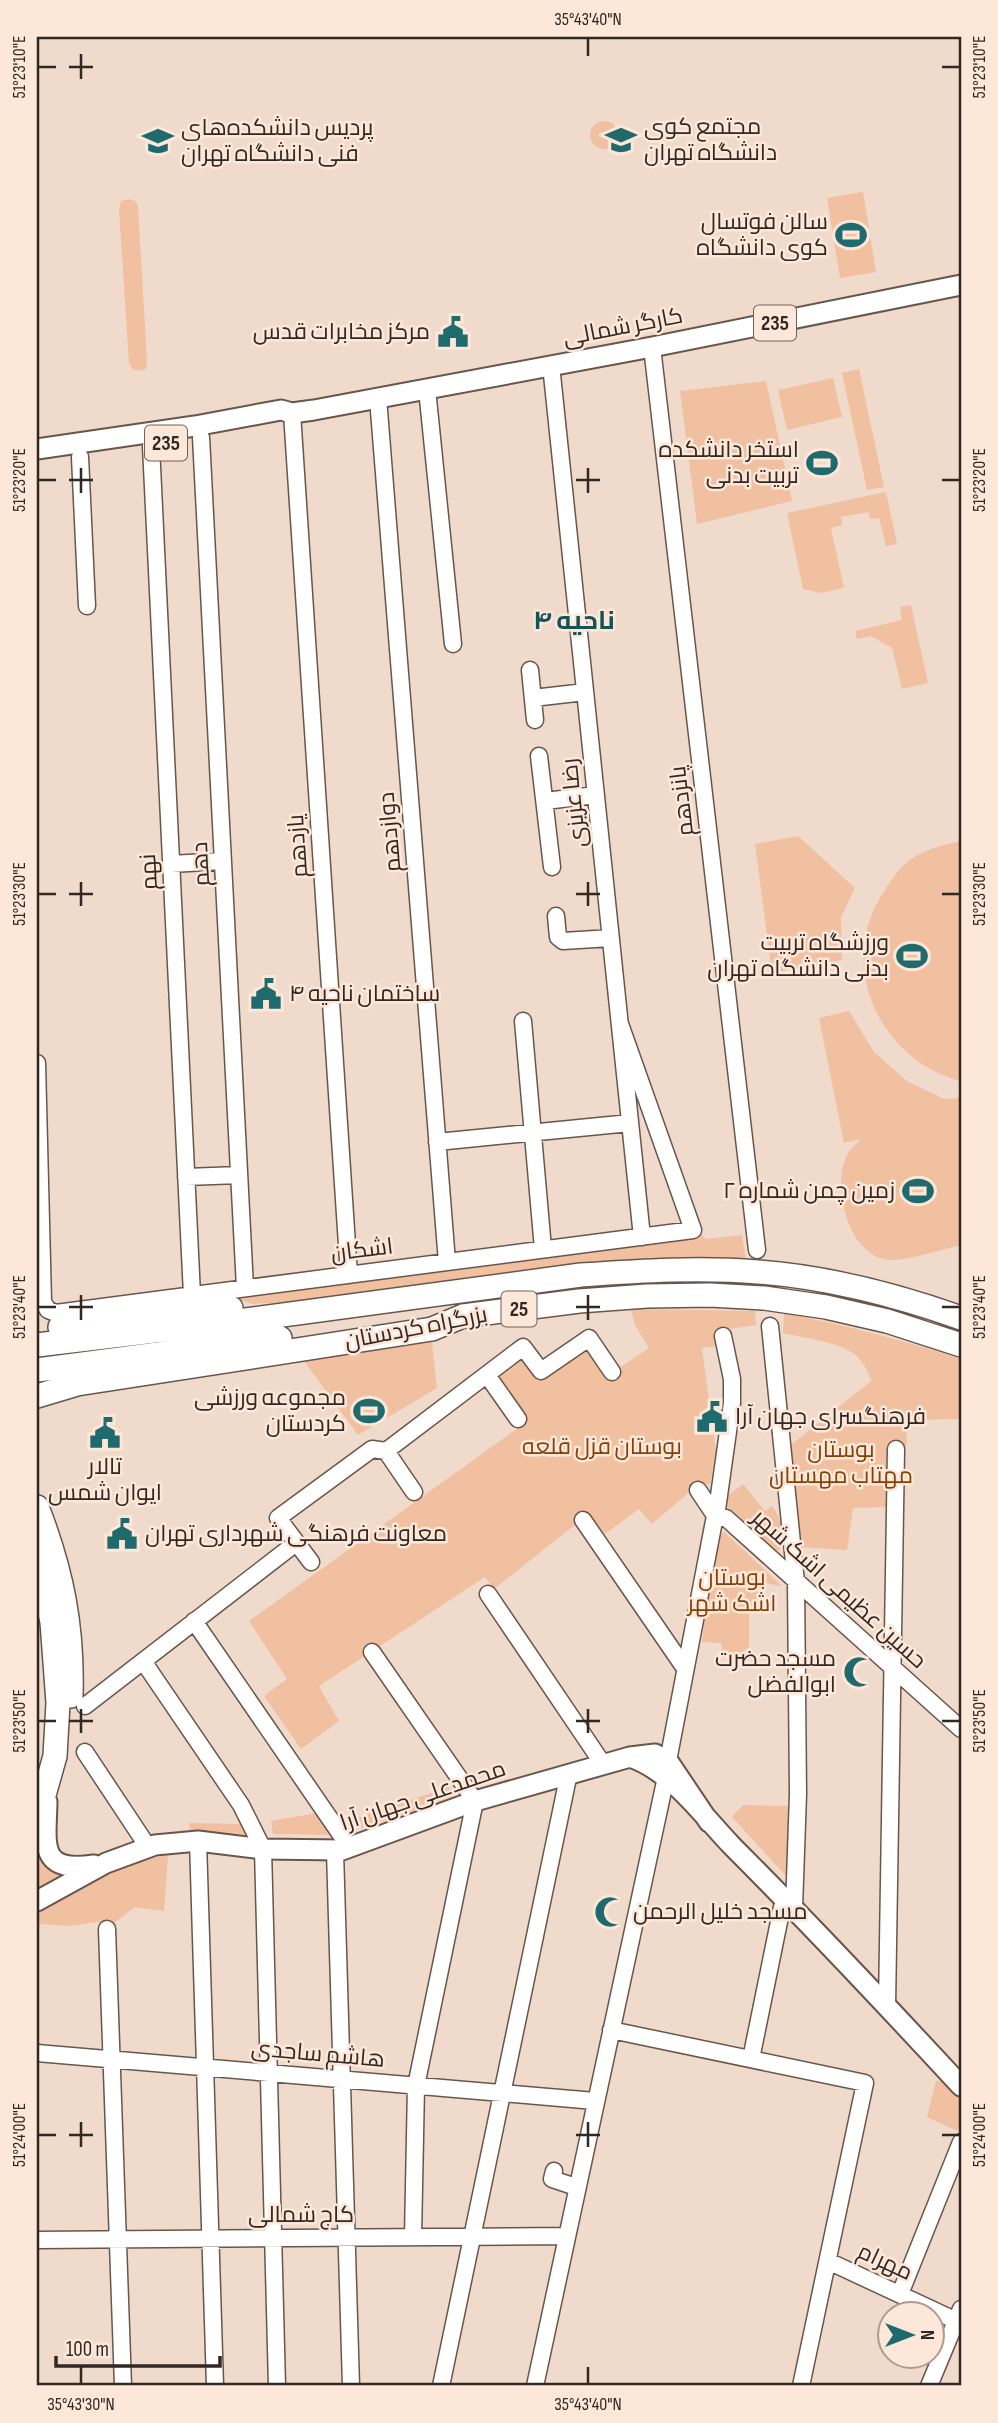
<svg xmlns="http://www.w3.org/2000/svg" width="998" height="2423" font-family="'Sofia Sans Condensed',Cairo,sans-serif">
	<rect width="100%" height="100%" fill="#f0dacb"/>
	<path fill="#f0c0a0" d="M590 135a14 14 0 1 1 28 0a14 14 0 1 1-28 0Z
		M863,192l13,80 -36,6 -13,-80z
		M129,199l6,2 3,5 9,155 -1,8 -7,2 -6,-2 -4,-6 -10,-154 2,-8z
		M859,369l25,118 -17,3 -25,-117z
		M833,378l9,39 -55,13 -9,-40z
		M766,381l26,120 -95,23 -17,-133z
		M886,492l11,52 -11,2 -7,-28 -9,1 -2,-7 -27,5 1,8 -11,3 13,60 -23,5 -18,-4 -16,-76z
		M911,605l17,78 -26,6 -10,-41 -21,-12 -14,3 -2,-8 47,-11 -2,-13z
		M798,836l57,52 -14,29 1,43 -70,13 -17,-129z
		M961,841v240h-1c-81,-22 -124,-116 -77,-188 9,-15 21,-32 37,-39 13,-7 27,-10 41,-13z
		M849,1011l25,41 33,29 37,18 17,-1v147c-17,4 -52,15 -69,15 -41,1 -60,-68 -47,-100 3,-9 9,-14 16,-21l-17,4 -25,-125z
		M702,1234l3,5 37,-4 4,24 -93,1 -80,5 -284,37 -37,2 -11,-4 -47,3 144,-22z
		M631,1309l124,2 1,14 -40,6 1,15 -15,2 14,103 -6,34 -14,-4 -9,13 -35,30 -13,-15 -37,27 -16,-20 -92,73 -9,-12 -166,109 20,35 -38,28 -37,-53 23,-17 -38,-58 276,-198 -34,-46 31,-24 19,25 44,-34 22,32 42,-28 -14,-23z
		M784,1313c60,12 119,27 177,46v60l-55,1 1,25h-20l1,62 -35,1 -6,42 -46,-3 -10,-102 80,-64c-2,-9 -10,-23 -18,-28 -19,-12 -48,-15 -70,-20z
		M432,1342l5,46 -79,47 -54,-74z
		M743,1484l22,27 7,-5c9,12 15,30 7,45l-7,-1 -46,-45v-8z
		M724,1532l58,54 -24,-4v27l-9,1v37l-9,7h-17l-2,-11 -19,-1 12,-100z
		M445,1780l10,19 -105,32v-11l91,-30z
		M743,1805l47,1 -3,71 -55,-60z
		M317,1813l13,22 -57,-1 -2,-13z
		M189,1823l51,1 6,13 -55,-3z
		M40,1847l31,29 -34,17v-40z
		M168,1855l-4,56 -29,-4 -20,15h-18l-28,4 -28,-2 -4,4v-20l92,-45z
		M936,2081h5l20,18v23l-4,9 -30,-14z"/>
	<g fill="none" stroke-linecap="round" stroke-linejoin="round">
		<defs>
			<path id="minor" d="M652,347l105,903
				M551,365l91,872
				M427,389l26,255
				M378,398l69,864
				M292,413l57,862
				M201,437l44,851
				M151,446l41,849
				M80,457l7,149
				M530,670l5,50
				M533,698l52,-6
				M539,756l13,111
				M545,801l51,-6
				M171,864l52,-3
				M556,916l2,21 5,4 48,-3
				M523,1021l20,228
				M37,1063l6,239 5,8 8,3 637,-83 -73,-206
				M437,1142l193,-19
				M186,1177l53,-2
				M770,1326l26,256 2,212 -4,114
				M487,1375l31,44
				M386,1451l28,41
				M698,1490l18,27
				M716,1517l10,1 235,211
				M583,1520l101,147
				M311,1562l-33,-44 94,-69 14,2 137,-104 18,24 48,-33 23,34
				M488,1594l115,170
				M194,1621l156,227
				M372,1652l103,149 -59,285 -3,151
				M143,1661l98,144 22,44 14,537
				M85,1706l211,-163
				M85,1752l63,95
				M668,1761l46,-240 2,-4 16,-114v-24l-9,-43
				M198,1841l17,545
				M335,1851l16,535
				M107,1929l16,457
				M887,2006l9,-557
				M611,2030l254,53 -64,303
				M37,2053l558,48
				M751,2059l31,-152
				M554,2171l-2,8 24,8
				M37,2240l528,-4
				M828,2261l133,62
				M900,2294l61,-152
				M441,2386l128,-613
				M535,2386l131,-609
				M929,2386l32,-77"/>
			<path id="major" d="M37,449l158,-23 86,-16 11,3 22,-3 338,-63 309,-62
				M47,1802c-1,43 -9,71 47,63
				M709,1822l-41,-61 -13,-7 -25,3c43,15 72,58 103,90 78,78 153,158 228,239
				M37,1901l69,-38 49,-18 43,-4 65,8 79,1 133,-49 155,-44"/>
			<path id="highway" d="M60,1327l106,-14 65,-5
				M37,1345l193,-23 351,-47c59,-4 119,-8 177,-3 69,5 138,23 203,46
				M37,1370l243,-32
				M37,1396l40,-12 355,-55 31,-13 116,-15 68,-5 63,-1 54,3 62,9 61,14 74,24
				M37,1507c25,64 36,120 34,189
				M37,1555l15,67 6,81 -3,53 -18,64"/>
		</defs>
		<use href="#minor" stroke="#69564a" stroke-width="19"/>
		<use href="#major" stroke="#69564a" stroke-width="23"/>
		<use href="#highway" stroke="#69564a" stroke-width="26"/>
		<use href="#minor" stroke="#fff" stroke-width="16"/>
		<use href="#major" stroke="#fff" stroke-width="19"/>
		<use href="#highway" stroke="#fff" stroke-width="23"/>
	</g>
	<path fill="none" stroke="#312823" stroke-width="2.5" d="M588,38v18M81,54v25M38,67h18M69,67h24M942,67h18M81,468v25M588,468v25M38,480h18M69,480h24M576,480h24M942,480h18M81,882v24M588,882v24M38,894h18M69,894h24M576,894h24M942,894h18M81,1295v25M588,1295v25M38,1307h18M69,1307h24M576,1307h24M942,1307h18M81,1709v24M588,1709v24M38,1721h18M69,1721h24M576,1721h24M942,1721h18M81,2122v25M588,2122v25M38,2135h18M69,2135h24M576,2135h24M942,2135h18M81,2367v17M588,2367v17"/>
	<defs>
		<symbol id="university-bare" viewBox="-9 -9 18 18"><path d="M0-5L7-2L0 1L-7-2ZM-4 1L0 2.5L4 1V4Q0 6-4 4Z" fill="#1e6a6d" stroke="#fde7d8" stroke-width="2.5" paint-order="stroke"/></symbol>
		<symbol id="stadium-bare" viewBox="-9 -9 18 18"><path d="M0-5a6.5 5 0 1 0 0 10a6.5 5 0 1 0 0-10ZM-3.5-1.8h7v3.6h-7Z" fill="#1e6a6d" stroke="#fde7d8" stroke-width="2.5" paint-order="stroke"/></symbol>
		<symbol id="civic-bare" viewBox="-9 -9 18 18"><path d="M-.6-6.5H3V-4.5H.6V-3L4-1V1h2V6H-6V1h2V-1L-.6-3ZM-1.2 2.5V6h2.4V2.5Z" fill="#1e6a6d" stroke="#fde7d8" stroke-width="2.5" paint-order="stroke"/></symbol>
		<symbol id="mosque-bare" viewBox="-9 -9 18 18"><path d="M3.5-4.9A6 6 0 1 0 3.5 4.9A5 5 0 1 1 3.5-4.9Z" fill="#1e6a6d" stroke="#fde7d8" stroke-width="2.5" paint-order="stroke"/></symbol>
	</defs>
	<g fill-rule="evenodd">
		<use href="#university-bare" x="599" y="118" width="44" height="44"/>
		<use href="#university-bare" x="136" y="119" width="44" height="44"/>
		<use href="#stadium-bare" x="829" y="213" width="44" height="44"/>
		<use href="#civic-bare" x="431" y="310" width="44" height="44"/>
		<use href="#stadium-bare" x="800" y="441" width="44" height="44"/>
		<use href="#stadium-bare" x="890" y="934" width="44" height="44"/>
		<use href="#civic-bare" x="244" y="972" width="44" height="44"/>
		<use href="#stadium-bare" x="896" y="1169" width="44" height="44"/>
		<use href="#stadium-bare" x="347" y="1389" width="44" height="44"/>
		<use href="#civic-bare" x="690" y="1395" width="44" height="44"/>
		<use href="#civic-bare" x="83" y="1411" width="44" height="44"/>
		<use href="#civic-bare" x="100" y="1512" width="44" height="44"/>
		<use href="#mosque-bare" x="837" y="1650" width="44" height="44"/>
		<use href="#mosque-bare" x="588" y="1890" width="44" height="44"/>
	</g>
	<g text-anchor="middle" dominant-baseline="central" stroke-width="5" stroke-linejoin="round" paint-order="stroke">
		<g fill="#fde7d8" stroke="#6e6159" stroke-width="2">
			<rect x="754" y="305.5" width="42" height="35" rx="5"/>
			<rect x="145" y="425.5" width="42" height="35" rx="5"/>
			<rect x="501.5" y="1291.5" width="35" height="35" rx="5"/>
		</g>
		<g font-size="21" font-weight="bold" fill="#312823">
			<text x="775" y="323">235</text>
			<text x="166" y="443">235</text>
			<text x="519" y="1309">25</text>
		</g>
		<g font-size="23" fill="#312823" stroke="#fde7d8" text-anchor="end">
			<text x="644" y="127" text-anchor="start">مجتمع کوی<tspan x="644" dy="26">دانشگاه تهران</tspan></text>
			<text x="181" y="128" text-anchor="start">پردیس دانشکده‌های<tspan x="181" dy="26">فنی دانشگاه تهران</tspan></text>
			<text x="828" y="222">سالن فوتسال<tspan x="828" dy="26">کوی دانشگاه</tspan></text>
			<text x="430" y="332">مرکز مخابرات قدس</text>
			<text x="799" y="450">استخر دانشکده<tspan x="799" dy="26">تربیت بدنی</tspan></text>
			<text x="889" y="943">ورزشگاه تربیت<tspan x="889" dy="26">بدنی دانشگاه تهران</tspan></text>
			<text x="289" y="994" text-anchor="start">ساختمان ناحیه ۴</text>
			<text x="895" y="1191">زمین چمن شماره ۲</text>
			<text x="346" y="1398">مجموعه ورزشی<tspan x="346" dy="26">کردستان</tspan></text>
			<text x="735" y="1417" text-anchor="start">فرهنگسرای جهان آرا</text>
			<text x="105" y="1467" text-anchor="middle">تالار<tspan x="105" dy="26">ایوان شمس</tspan></text>
			<text x="145" y="1534" text-anchor="start">معاونت فرهنگی شهرداری تهران</text>
			<text x="836" y="1659">مسجد حضرت<tspan x="836" dy="26">ابوالفضل</tspan></text>
			<text x="633" y="1912" text-anchor="start">مسجد خلیل الرحمن</text>
		</g>
		<g font-size="23" fill="#312823" stroke="#fde7d8">
			<text transform="translate(623 327) rotate(-11)">کارگر شمالی</text>
			<text transform="translate(682 801) rotate(-97)">پانزدهم</text>
			<text transform="translate(574 803) rotate(-96)">رضا عزیزی</text>
			<text transform="translate(390 832) rotate(-95)">دوازدهم</text>
			<text transform="translate(298 846) rotate(-94)">یازدهم</text>
			<text transform="translate(201 864) rotate(-93)">دهم</text>
			<text transform="translate(149 872) rotate(-93)">نهم</text>
			<text transform="translate(362 1250) rotate(-7)">اشکان</text>
			<text transform="translate(416 1328) rotate(-11)">بزرگراه کردستان</text>
			<text transform="translate(839 1589) rotate(42)">حسین عظیمی اشک شهر</text>
			<text transform="translate(423 1796) rotate(-19)">محمدعلی جهان آرا</text>
			<text transform="translate(318 2054) rotate(5)">هاشم ساجدی</text>
			<text x="301" y="2215">کاج شمالی</text>
			<text transform="translate(885 2262) rotate(25)">مهرام</text>
		</g>
		<g font-size="23" fill="#824207" stroke="#fde7d8">
			<text x="602" y="1447">بوستان قزل قلعه</text>
			<text x="841" y="1450">بوستان<tspan x="841" dy="26">مهتاب مهستان</tspan></text>
			<text x="732" y="1578">بوستان<tspan x="732" dy="26">اشک شهر</tspan></text>
		</g>
		<g font-size="26" font-weight="bold" fill="#165355" stroke="#fde7d8">
			<text x="574" y="621">ناحیه ۴</text>
		</g>
	</g>
	<rect width="998" height="2423" fill="none" stroke="#fde7d8" stroke-width="77"/>
	<g transform="translate(911 2335) rotate(90)"><circle r="33" fill="#fde7d8" stroke="#ab9b90" stroke-width="2"/>
	<path d="M0-5L12 26L0 18L-12 26Z" fill="#1e6a6d"/>
	<text y="-10" font-size="19" font-weight="bold" text-anchor="middle" fill="#312823">N</text>
	</g>
	<path d="M56 2356v10h164v-10" fill="none" stroke="#312823" stroke-width="3.5"/>
	<text x="66" y="2356" font-size="21" fill="#312823" stroke="#fde7d8" stroke-width="5" paint-order="stroke">100 m</text>
	<rect x="38" y="38" width="922" height="2346" fill="none" stroke="#312823" stroke-width="2.5"/>
	<g font-size="18" text-anchor="middle" fill="#312823">
		<text x="588" y="25">35°43'40"N</text>
		<text transform="translate(979 67) rotate(-90)" y="6">51°23'10"E</text>
		<text transform="translate(19 67) rotate(-90)" y="6">51°23'10"E</text>
		<text transform="translate(19 480) rotate(-90)" y="6">51°23'20"E</text>
		<text transform="translate(979 480) rotate(-90)" y="6">51°23'20"E</text>
		<text transform="translate(19 894) rotate(-90)" y="6">51°23'30"E</text>
		<text transform="translate(979 894) rotate(-90)" y="6">51°23'30"E</text>
		<text transform="translate(979 1307) rotate(-90)" y="6">51°23'40"E</text>
		<text transform="translate(19 1307) rotate(-90)" y="6">51°23'40"E</text>
		<text transform="translate(19 1721) rotate(-90)" y="6">51°23'50"E</text>
		<text transform="translate(979 1721) rotate(-90)" y="6">51°23'50"E</text>
		<text transform="translate(19 2135) rotate(-90)" y="6">51°24'00"E</text>
		<text transform="translate(979 2135) rotate(-90)" y="6">51°24'00"E</text>
		<text x="81" y="2410">35°43'30"N</text>
		<text x="588" y="2410">35°43'40"N</text>
	</g>
</svg>
